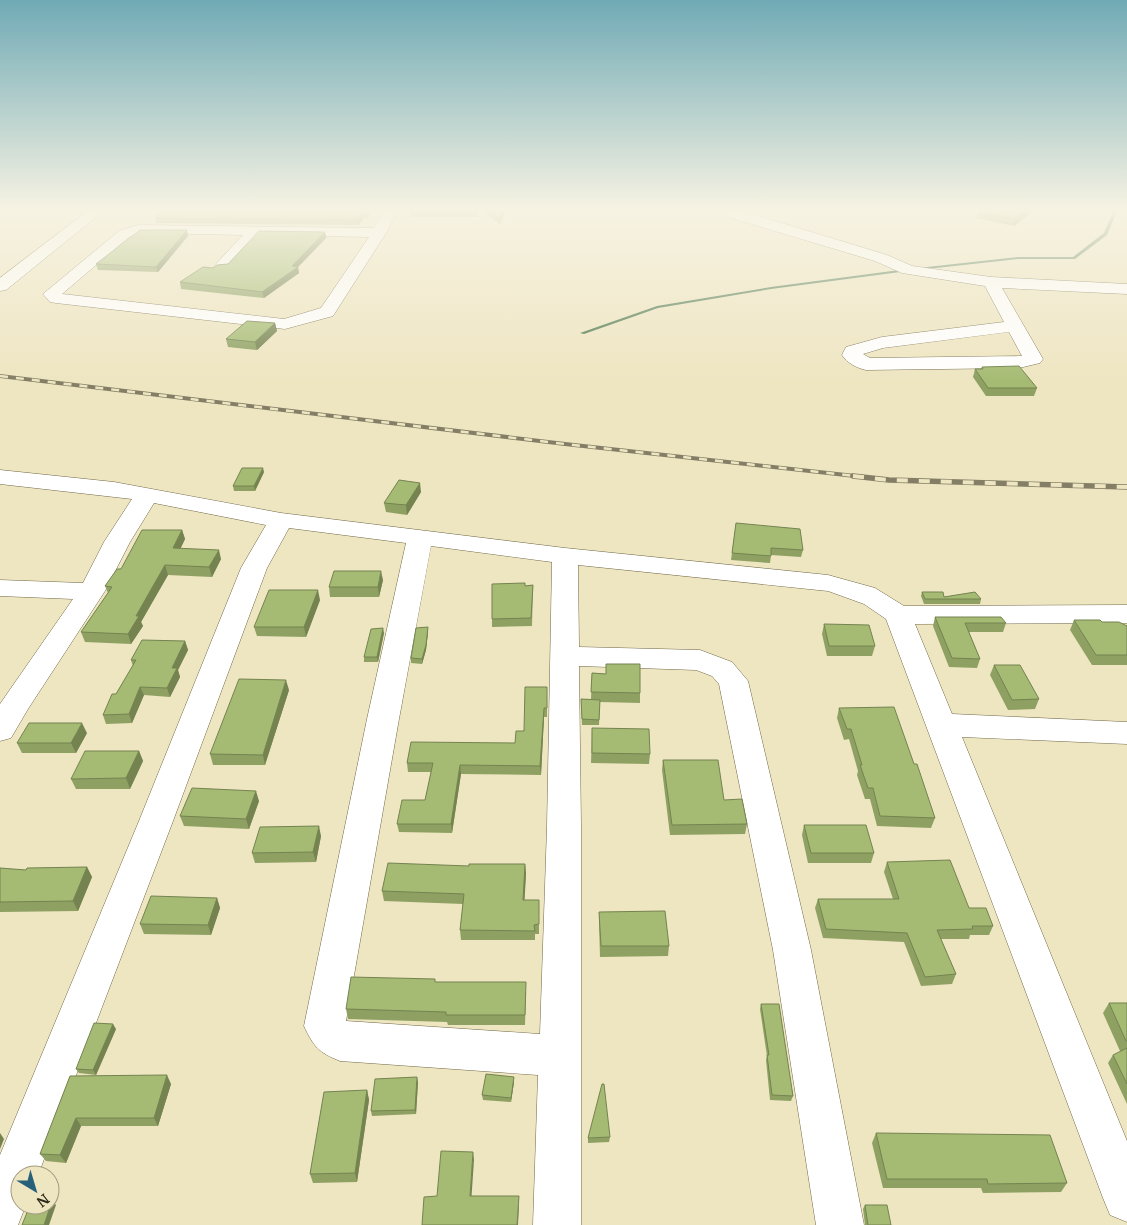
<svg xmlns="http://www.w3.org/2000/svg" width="1127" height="1225" font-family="Merriweather,serif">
	<rect width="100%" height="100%" fill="#eee5c1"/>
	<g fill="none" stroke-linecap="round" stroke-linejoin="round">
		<path fill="#4e7851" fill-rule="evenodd" d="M1114,209h4l-11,26 -32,24h-57l-100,11 -2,-1 2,-1 100,-11h55l31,-24z
			M907,269l2,1 -1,1 -137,18 -113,19 -74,26 -4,-1 77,-27 114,-19z"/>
		<defs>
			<path id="minor" d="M90,209h16l-100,81 -6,1v-13z
				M385,209h14l-13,24 -53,83 -48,13 -229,-26 -6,-1 -7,-8 76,-63 19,-6 236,3zM140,233l103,2 -29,31 2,3h12l31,-34 110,2 -48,71 -37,11 -222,-25 67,-57z
				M719,209h17l151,46 25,11 79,11 136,7v10l-125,-6 41,71 -3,4 -21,5 -153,2c-9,-2 -19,-7 -24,-15l4,-8 36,-10 122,-15 -19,-36 -83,-13 -27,-12 -147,-44zM1009,332l13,24 -152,2 -7,-4 20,-6z
				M0,470l114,12 167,31 284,35 263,27 47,13 29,18 223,-1v18l-212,1 37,90 175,8v22l-165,-7 165,404v81l-17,-7 -7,-17 -217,-579 -22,-15 -36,-13 -250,-26 1,82 121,3 32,12 16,19 63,269 53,275h-48l-43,-275 -54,-266 -7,-8 -16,-6 -117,-4 2,161v398h-48l5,-150 -198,-14c-22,-9 -26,-14 -36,-35l63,-307 39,-176 -117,-15 -22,40 -94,253 -135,354h-18v30h6l-8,20h-18v-70l139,-334 102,-253 25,-43 -112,-22 -24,39 -25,49 -77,118 -17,29 -11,3v-37l73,-105 -73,-3v-16l83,3 21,-41 28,-43 -132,-15zM431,546l121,16 -5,265 -7,207 -194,-13 53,-302z"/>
		</defs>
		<use href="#minor" stroke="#716848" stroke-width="1"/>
		<use href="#minor" fill="#fff" fill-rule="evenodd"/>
		<defs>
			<path id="rail-far1" d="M0,376l565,68 299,33"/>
			<path id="rail" d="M853,476l36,4 238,7"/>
		</defs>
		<use href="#rail-far1" stroke="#847e66" stroke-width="4"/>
		<use href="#rail" stroke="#847e66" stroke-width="5.5"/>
		<use href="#rail-far1" stroke="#eee5c1" stroke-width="2.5" stroke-dasharray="8" stroke-linecap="butt"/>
		<use href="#rail" stroke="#eee5c1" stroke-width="4" stroke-dasharray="11" stroke-linecap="butt"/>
	</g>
	<path fill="#8ea163" d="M373,209l-6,9h-3l-6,7 -202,-2 -1,-5z
		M479,209h27l-6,15z
		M981,209h54l-21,17 -38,-8 2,-6z
		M411,213h66l1,4h-67z
		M187,230l1,6 -30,36 -60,-2 -2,-6z
		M325,232l1,6 -28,29 1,6 -35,25 -83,-9 -1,-7 33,-14 15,-4z
		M275,323l2,8 -20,19 -29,-3 -2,-8z
		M982,367l55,21 -3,8h-48l-13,-19 2,-8h6z
		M264,472l-9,19h-21l-1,-5z
		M421,492l-14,23 -21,-3 -2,-9z
		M736,523l67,27 -2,7 -30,-2 -1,8 -39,-3z
		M182,530l3,9 -5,10 41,10 -9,18 -44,-2 -27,47 2,4 -12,18 -46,-2 -4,-10 27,-39 -3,-7 16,-17z
		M383,580l-4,17h-49l-1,-10z
		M533,585l-1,41 -40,1v-8l33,-33z
		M922,592l22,5 37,2 -1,5h-56l-3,-8z
		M320,600l-14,37 -49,-1 -3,-9z
		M935,617l71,6 -3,9h-34l11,27 -3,9 -28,-1 -16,-41z
		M1074,620l28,2 25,4v39h-35l-22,-35z
		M824,624l51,22 -3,10h-45l-5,-22z
		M428,632l-2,18 -4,14 -11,-1v-5z
		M384,633l-6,29h-14v-5z
		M185,641l3,9 -10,20 2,7 -10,20 -26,-2 -12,28 -26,1 -3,-9 30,-49 -2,-6z
		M606,664l34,29v10l-40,-1 -1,23h-17l-1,-26h10l1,-26 14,1z
		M994,665l45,34 -4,10 -27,1 -18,-35z
		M289,690l-24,75h-52l-3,-11z
		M547,695v22h-3l-3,58 -80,-1 -9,59 -53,-1 -2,-8 28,-24 6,-28h-23l-1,-9 108,-20z
		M839,708l75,56 21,54 -4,10 -54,-2 -7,-27h-5l-8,-24 1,-4 -9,-32 -5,1 -7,-22z
		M592,728l58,26 -1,10 -58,-1z
		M87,733l-11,20h-54l-5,-10z
		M139,751l4,10 -13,28h-54l-5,-10z
		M663,760l61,40 23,24 -2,10 -75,1 -8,-65z
		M259,801l-10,28 -65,-3 -4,-10z
		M804,825l70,28 -3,10h-63l-6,-28z
		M321,836l-5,26 -61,1 -3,-10z
		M887,862l82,46 24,18 -4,9h-19l-1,4h-28l15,35 -4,10 -31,2 -17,-44 -81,-4 -8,-30 3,-9h75l-9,-27z
		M525,864l1,10 -2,26h15v34h-4v6h-74l-1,-10 3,-26 -79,-3 -2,-10 87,-25z
		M87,867l5,10 -14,34 -78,1v-44l26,2z
		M217,898l3,10 -9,27 -67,-1 -4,-10z
		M599,912l70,34 -1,10 -68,1 -1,-35z
		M436,982l90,10 -1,33h-77l-1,-3 -99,-3 -2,-10z
		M1109,1003h18v101l-19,-41 5,-8 9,-4h-2l-17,-38z
		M761,1004l32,92 -2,5 -21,-1 -4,-40 1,-4 -7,-47z
		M116,1029l-20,46 -17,-2 -3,-4z
		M70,1076l101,8 -13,42h-77l-15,37 -20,-2 -6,-7z
		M418,1082l-2,32 -44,2 -1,-5z
		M514,1082l-3,20 -28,-2 -1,-5z
		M367,1090l2,10 -12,82 -44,1 -3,-9z
		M876,1133l191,50 -6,9 -78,1 -2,-5h-98l-11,-45z
		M610,1137l-1,5 -21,1v-5z
		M865,1205l26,20h-26l-2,-16z"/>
	<path fill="#748350" d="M368,209h5l-6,9 -1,-5z
		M504,209h2l-6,15v-5z
		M1029,209h6l-21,17 1,-7z
		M363,212l1,6 -6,7 -1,-5z
		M187,230l1,6 -30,36 -2,-5z
		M325,232l1,6 -28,29 1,6 -35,25 -2,-6 30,-26z
		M275,323l2,8 -20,19 -2,-8z
		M263,468l1,4 -9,19 -1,-5z
		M420,483l1,9 -14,23 -1,-10z
		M182,530l3,9 -9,19 -3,-10z
		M219,550l2,9 -9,18 -3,-10z
		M165,565l3,10 -27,47 2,4 -12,18 -3,-10 8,-18z
		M381,571l2,9 -4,17 -1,-10z
		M318,590l2,10 -14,37 -2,-10z
		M428,627v5l-2,18 -4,14v-5z
		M383,628l1,5 -6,29 -1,-5z
		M185,641l3,9 -10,20 2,7 -10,20 -3,-9 5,-20z
		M286,680l3,10 -24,75 -2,-10z
		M140,687l4,8 -12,28 -3,-9z
		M544,708v9l-3,58 -1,-9z
		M82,723l5,10 -11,20 -5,-10z
		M139,751l4,10 -13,28 -4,-11z
		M460,765l1,9 -9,59 -1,-9z
		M256,791l3,10 -10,28 -3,-10z
		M319,826l2,10 -5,26 -3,-10z
		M525,864l1,10 -2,36 -1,-10z
		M87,867l5,10 -14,34 -5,-10z
		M217,898l3,10 -9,27 -3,-10z
		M113,1024l3,5 -20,46 -3,-5z
		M167,1075l4,9 -13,42 -4,-8z
		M417,1077l1,5 -2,32 -1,-4z
		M514,1077v5l-3,20v-4z
		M367,1090l2,10 -12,82 -2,-9z
		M76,1118l5,8 -15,37 -6,-8z
		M0,1133l4,6 -4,10z
		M473,1152l1,8 -3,44 -1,-8z
		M519,1196v9l-1,20h-1z
		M52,1201l4,4 -7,20h-5z"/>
	<path fill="#a5bb73" stroke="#748350" d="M165,209h203l-2,4 -3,-1 -6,8 -202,-2z
		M413,209h64v4h-66z
		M485,209h19l-4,10z
		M981,209h48l-14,10 -37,-7z
		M140,230h47l-31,37 -60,-3z
		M259,231l66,1 -33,34 6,1 -36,25 -82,-10 23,-15 10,1 4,-3 11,-1z
		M247,321l28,2 -20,19 -29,-3z
		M1019,366l18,22h-49l-13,-19h8l-1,-2z
		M242,468h21l-9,18h-21z
		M399,480l21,3 -14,22 -22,-2z
		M736,523l64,6 3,21 -32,-2v8l-39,-3z
		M142,530h40l-9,18 46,2 -10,17 -44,-2 -29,51h3l-11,18 -47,-2 31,-45 -7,-1 12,-17h4z
		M334,571h47l-3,16h-49z
		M525,583v3l8,-1 -2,33 -39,1v-35z
		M269,590h49l-14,37h-50z
		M922,592h21l1,5 31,-5 6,7h-56z
		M935,617h66l5,6h-41l15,36 -28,-1z
		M1074,620h26l2,2h17l8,4v29h-31z
		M824,624l45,1 6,21h-46z
		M428,627l-2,18 -4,14 -11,-1 5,-30z
		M383,628l-6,29h-13l7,-28z
		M142,640l43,1 -13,27h5l-10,20 -27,-1 -11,27 -26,1 9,-21h4l20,-34h-5z
		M606,664h34v29l-49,-1 1,-19 14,1z
		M994,665h26l19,34 -27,1z
		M239,679l47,1 -23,75 -53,-1z
		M525,687h22v21h-3l-4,58 -80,-1 -9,59h-54l5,-24h23l8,-37h-26l4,-21 104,1 1,-12h8z
		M581,699l19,1 -1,20 -17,-1z
		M894,707l20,57h3l18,54 -55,-2 -7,-28h-5l-8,-23h2l-11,-36h-4l-8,-21z
		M29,723h53l-11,20h-54z
		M592,728l57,1 1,25 -58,-1z
		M85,751h54l-13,27 -55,1z
		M663,760h55l6,40 18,-1 5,25 -75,1z
		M192,788l64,3 -10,28 -66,-3z
		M804,825h62l8,28h-63z
		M319,826l-6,26 -61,1 8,-26z
		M950,860l19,48h17l7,18h-21l1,3 -36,1 19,44 -31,3 -18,-44 -81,-4 -8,-30h81l-12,-37z
		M388,863l81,3v-2h56l-2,36h16v24l-5,1 1,6 -75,-1 4,-36 -82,-3z
		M87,867l-14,34 -73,1v-34l26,2 1,-2z
		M151,896l66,2 -9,27 -68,-1z
		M665,911l4,35h-68l-2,-34z
		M351,977l84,2v3h91l-1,33h-79v-3l-100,-3z
		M1109,1003h18v38h-1z
		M761,1004h18l14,92 -21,-1 -5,-40h2z
		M94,1023l19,1 -20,46 -17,-1z
		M1127,1048v36l-14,-29z
		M486,1074l28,3 -3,21 -29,-3z
		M167,1075l-13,43h-78l-16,37 -20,-1 30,-78z
		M417,1077l-2,33 -44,1 4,-32z
		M602,1084h2l6,53 -22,1z
		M367,1090l-12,83 -45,1 14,-82z
		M876,1133l174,2 17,48 -79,1 -1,-5h-100z
		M441,1151l32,1 -3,44h49l-2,29h-95l2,-28 13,-1z
		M50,1201h2l-8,24h-22l8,-20h20z
		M865,1205h22l4,20h-23z"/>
	<linearGradient id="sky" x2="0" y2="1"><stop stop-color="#70aab5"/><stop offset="0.55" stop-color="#f7f3e3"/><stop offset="1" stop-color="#f7f3e3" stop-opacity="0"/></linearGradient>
	<rect width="1127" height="381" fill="url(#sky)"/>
	<g transform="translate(35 1190) rotate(142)"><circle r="24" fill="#eee5c1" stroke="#a19a7f"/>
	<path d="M0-4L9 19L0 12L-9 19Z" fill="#266079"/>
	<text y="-8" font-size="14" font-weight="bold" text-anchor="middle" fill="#2d291b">N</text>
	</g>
</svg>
